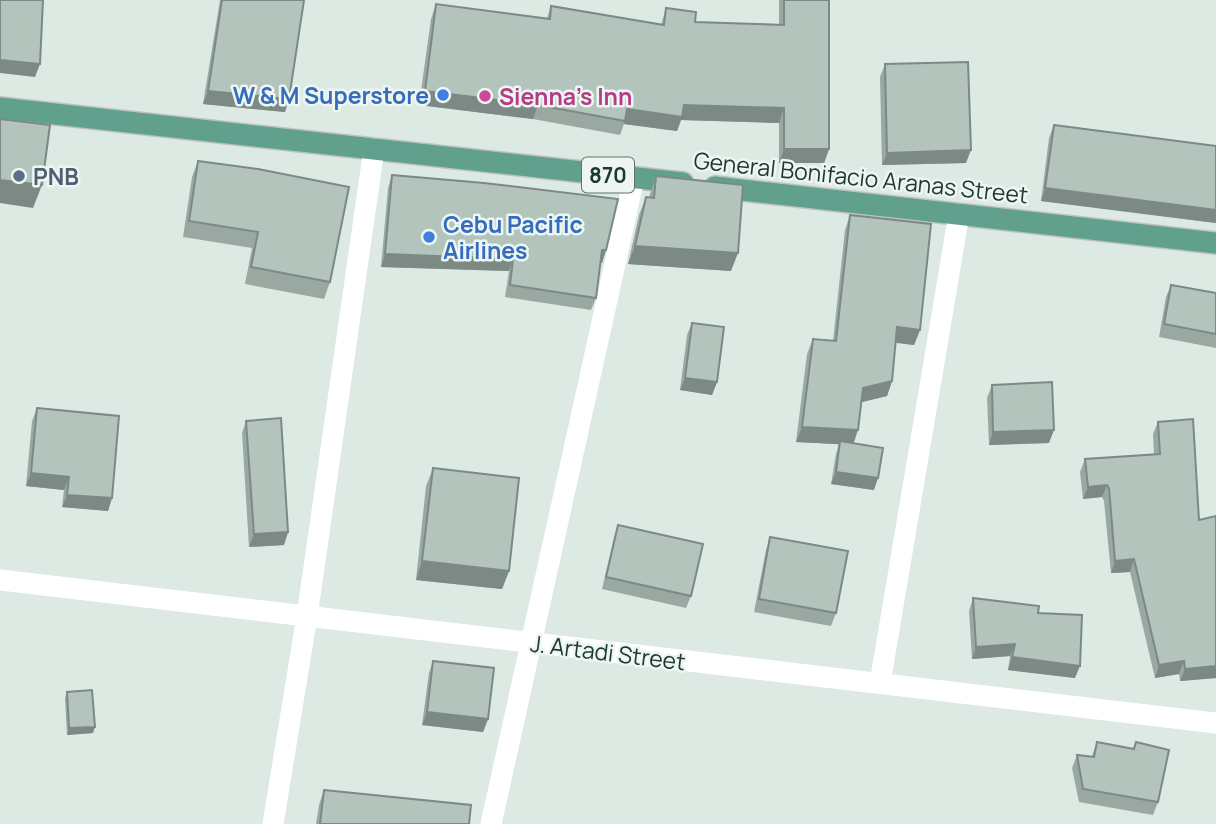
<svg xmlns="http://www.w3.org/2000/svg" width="1216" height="824" font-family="Manrope,sans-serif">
	<rect width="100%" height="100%" fill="#dde9e3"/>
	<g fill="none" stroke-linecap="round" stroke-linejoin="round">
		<defs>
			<path id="primary" d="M0,108l683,75
				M715,187l501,56"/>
		</defs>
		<use href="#primary" stroke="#bcc4c1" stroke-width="24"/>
		<path stroke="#fff" stroke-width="21" d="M0,580l1216,143
			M880,683l79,-469
			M273,824l34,-208 67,-467
			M491,824l143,-646"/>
		<use href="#primary" stroke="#60a08c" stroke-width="21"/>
	</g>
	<path fill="#99a9a2" d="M220,0h84l-19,112 -82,-8z
		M779,0h50v149l-5,14h-45v-40l-98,-3 -4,11 -53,-7 -4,11 -87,-16 -114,-14 12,-86 5,-15 111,14 4,-12 110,19 5,-17 29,14 84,2z
		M885,64l81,99 -84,2 -2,-88z
		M1054,125l162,21v77l-175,-22 8,-63z
		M198,161l132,121 -6,17 -79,-15 7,-36 -69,-11 9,-60z
		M392,175l214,75 -4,13h-2l-4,35 -5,12 -86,-13 4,-26 -128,-4 7,-79z
		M656,176l75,95 -103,-7 11,-49 7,-18h3z
		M850,215l70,115 -6,15 -18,-2 -4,38 -5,15 -25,6 -9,41 21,47 -43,-6 5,-30 3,-10 -43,-2 11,-88 6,-15 20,2 12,-111z
		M1171,285l45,8v55l-57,-11 7,-40z
		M692,323l25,59 -5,13 -32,-5 7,-55z
		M992,385l57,58 -60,2 -2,-47z
		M37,408l75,90 -4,13 -46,-4 2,-17 -38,-4 6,-65z
		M246,421l42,111 -4,13 -35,2 -7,-114z
		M1158,422l41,98 17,-4v162l-36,3 -1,-7 -24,4 -25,-106 -19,1 -7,-72 -2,-4 -19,2 -3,-27 5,-13 69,-5 -1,-20z
		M433,468l76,103 -7,18 -86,-9 10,-94z
		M618,525l73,71 -5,12 -84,-19 12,-51z
		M770,537l66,76 -5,13 -77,-14 12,-62z
		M973,598l65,15 37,65 -67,-8 2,-14 -38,3 -3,-48z
		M433,661l55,58 -5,13 -61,-7 7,-52z
		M67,692l26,41 -26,2 -2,-37z
		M1097,742l36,7 3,-7 22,60 -5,13 -74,-13 -7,-34 5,-13 15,1z
		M324,790l145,34h-153l3,-19z"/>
	<path fill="#7d8984" d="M0,60l40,4 -5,13 -35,-4z
		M208,91l81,8 -4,13 -82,-8z
		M425,91l113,14 -5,14 -114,-14z
		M684,105l100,3 -5,15 -98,-3 -4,11 -53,-7 3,-15z
		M784,149h45l-5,14h-45z
		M971,150l-5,13 -84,2 5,-12z
		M0,180l42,5 -9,23 -33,-5z
		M1045,188l171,22v13l-175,-22z
		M635,246l103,7 -7,18 -103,-7z
		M602,250h4l-4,13 -5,-1z
		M385,254l128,5 -4,12 -128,-4z
		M897,327l23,3 -6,15 -22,-3z
		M685,378l32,4 -5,13 -32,-5z
		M892,381l-5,15 -29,7 5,-15z
		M802,427l56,3 -5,15 -57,-3z
		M1054,430l-5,13 -60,2 4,-13z
		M836,472l42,6 -4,12 -43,-6z
		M31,473l38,4 -5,13 -38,-4z
		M1107,485l-5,12 -19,2 5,-12z
		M67,495l45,3 -4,13 -46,-4z
		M288,532l-4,13 -35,2 5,-13z
		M1134,559l-4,13 -19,1 4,-12z
		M422,561l87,10 -7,18 -86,-9z
		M1015,644l-5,12 -38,3 4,-12z
		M1012,657l68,9 -5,12 -67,-8z
		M1184,661l-5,13 -24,4 4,-13z
		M1216,666v12l-36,3 5,-12z
		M427,712l61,7 -5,13 -61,-7z
		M95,727l-2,6 -26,2 2,-7z"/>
	<path fill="#b2c4bc" stroke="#7d8984" stroke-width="2" d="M0,0h43l-3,64 -40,-4z
		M222,0h82l-15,99 -81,-8z
		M784,0h45v149h-45v-41l-100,-3 -2,12 -55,-8 -2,12 -87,-16 -113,-14 11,-87 114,15 1,-13 113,19 2,-17 30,4 -1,10 89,3z
		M968,62l3,88 -84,3 -2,-89z
		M0,119l50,6 -8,60 -42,-5z
		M1054,125l162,21v64l-171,-22z
		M198,161l60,8 91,18 -19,95 -79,-15 7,-35 -69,-11z
		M392,175l92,8 134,16 -12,51h-4l-6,48 -86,-13 3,-26 -128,-5z
		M656,176l87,9 -5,68 -103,-7 11,-49 8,1z
		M850,215l81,9 -11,106 -23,-3 -5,54 -29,7 -5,42 -56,-3 11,-88 23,2z
		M1171,285l45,8v41l-52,-10z
		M692,323l32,4 -7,55 -32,-4z
		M1052,382l2,48 -61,2 -1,-47z
		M37,408l82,8 -7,82 -45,-3 2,-18 -38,-4z
		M281,418l7,114 -34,2 -8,-113z
		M1193,419l6,101 17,-4v150l-31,3 -1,-8 -25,4 -25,-106 -19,2 -6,-73 -2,-3 -19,2 -3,-28 75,-5 -2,-32z
		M840,441l43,7 -5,30 -42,-6z
		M433,468l86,10 -10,93 -87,-10z
		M618,525l85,19 -12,52 -85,-19z
		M770,537l78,14 -12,62 -77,-14z
		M973,598l66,8 -1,7 44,2 -2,51 -68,-9 3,-13 -39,3z
		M433,661l61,7 -6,51 -61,-7z
		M92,690l3,37 -26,1 -2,-36z
		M1097,742l37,7 2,-7 33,8 -11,52 -75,-13 -6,-34 17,2z
		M324,790l147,15 -2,19h-149z"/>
	<g fill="#3f7fe0" stroke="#edf6f1" stroke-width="2.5">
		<circle cx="443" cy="95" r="7"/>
		<circle cx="429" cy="237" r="7"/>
	</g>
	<circle fill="#d1479c" stroke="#edf6f1" stroke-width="2.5" cx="485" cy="96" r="7"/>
	<circle fill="#5c6f8a" stroke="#edf6f1" stroke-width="2.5" cx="19" cy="176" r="7"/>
	<g text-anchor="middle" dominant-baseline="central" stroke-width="5" stroke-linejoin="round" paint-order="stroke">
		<rect fill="#edf6f1" stroke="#5c726a" stroke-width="2" x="582" y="157.5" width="52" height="35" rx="5"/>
		<g font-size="21" font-weight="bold" fill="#1e3930">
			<text x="608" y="175">870</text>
		</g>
		<g font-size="23" font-weight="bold" fill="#366cbe" stroke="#edf6f1" text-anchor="end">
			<text x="429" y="95">W &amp; M Superstore</text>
			<text x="443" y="224" text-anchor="start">Cebu Pacific<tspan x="443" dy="26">Airlines</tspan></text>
		</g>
		<g font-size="23" font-weight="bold" fill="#b23c85" stroke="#edf6f1" text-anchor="start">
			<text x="499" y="96">Sienna's Inn</text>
		</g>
		<g font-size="23" font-weight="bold" fill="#4e5e75" stroke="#edf6f1" text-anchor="start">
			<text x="33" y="176">PNB</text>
		</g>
		<g font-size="23" fill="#1e3930" stroke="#edf6f1">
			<text transform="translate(861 177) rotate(6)">General Bonifacio Aranas Street</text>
			<text transform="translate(608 652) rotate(7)">J. Artadi Street</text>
		</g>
	</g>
</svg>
